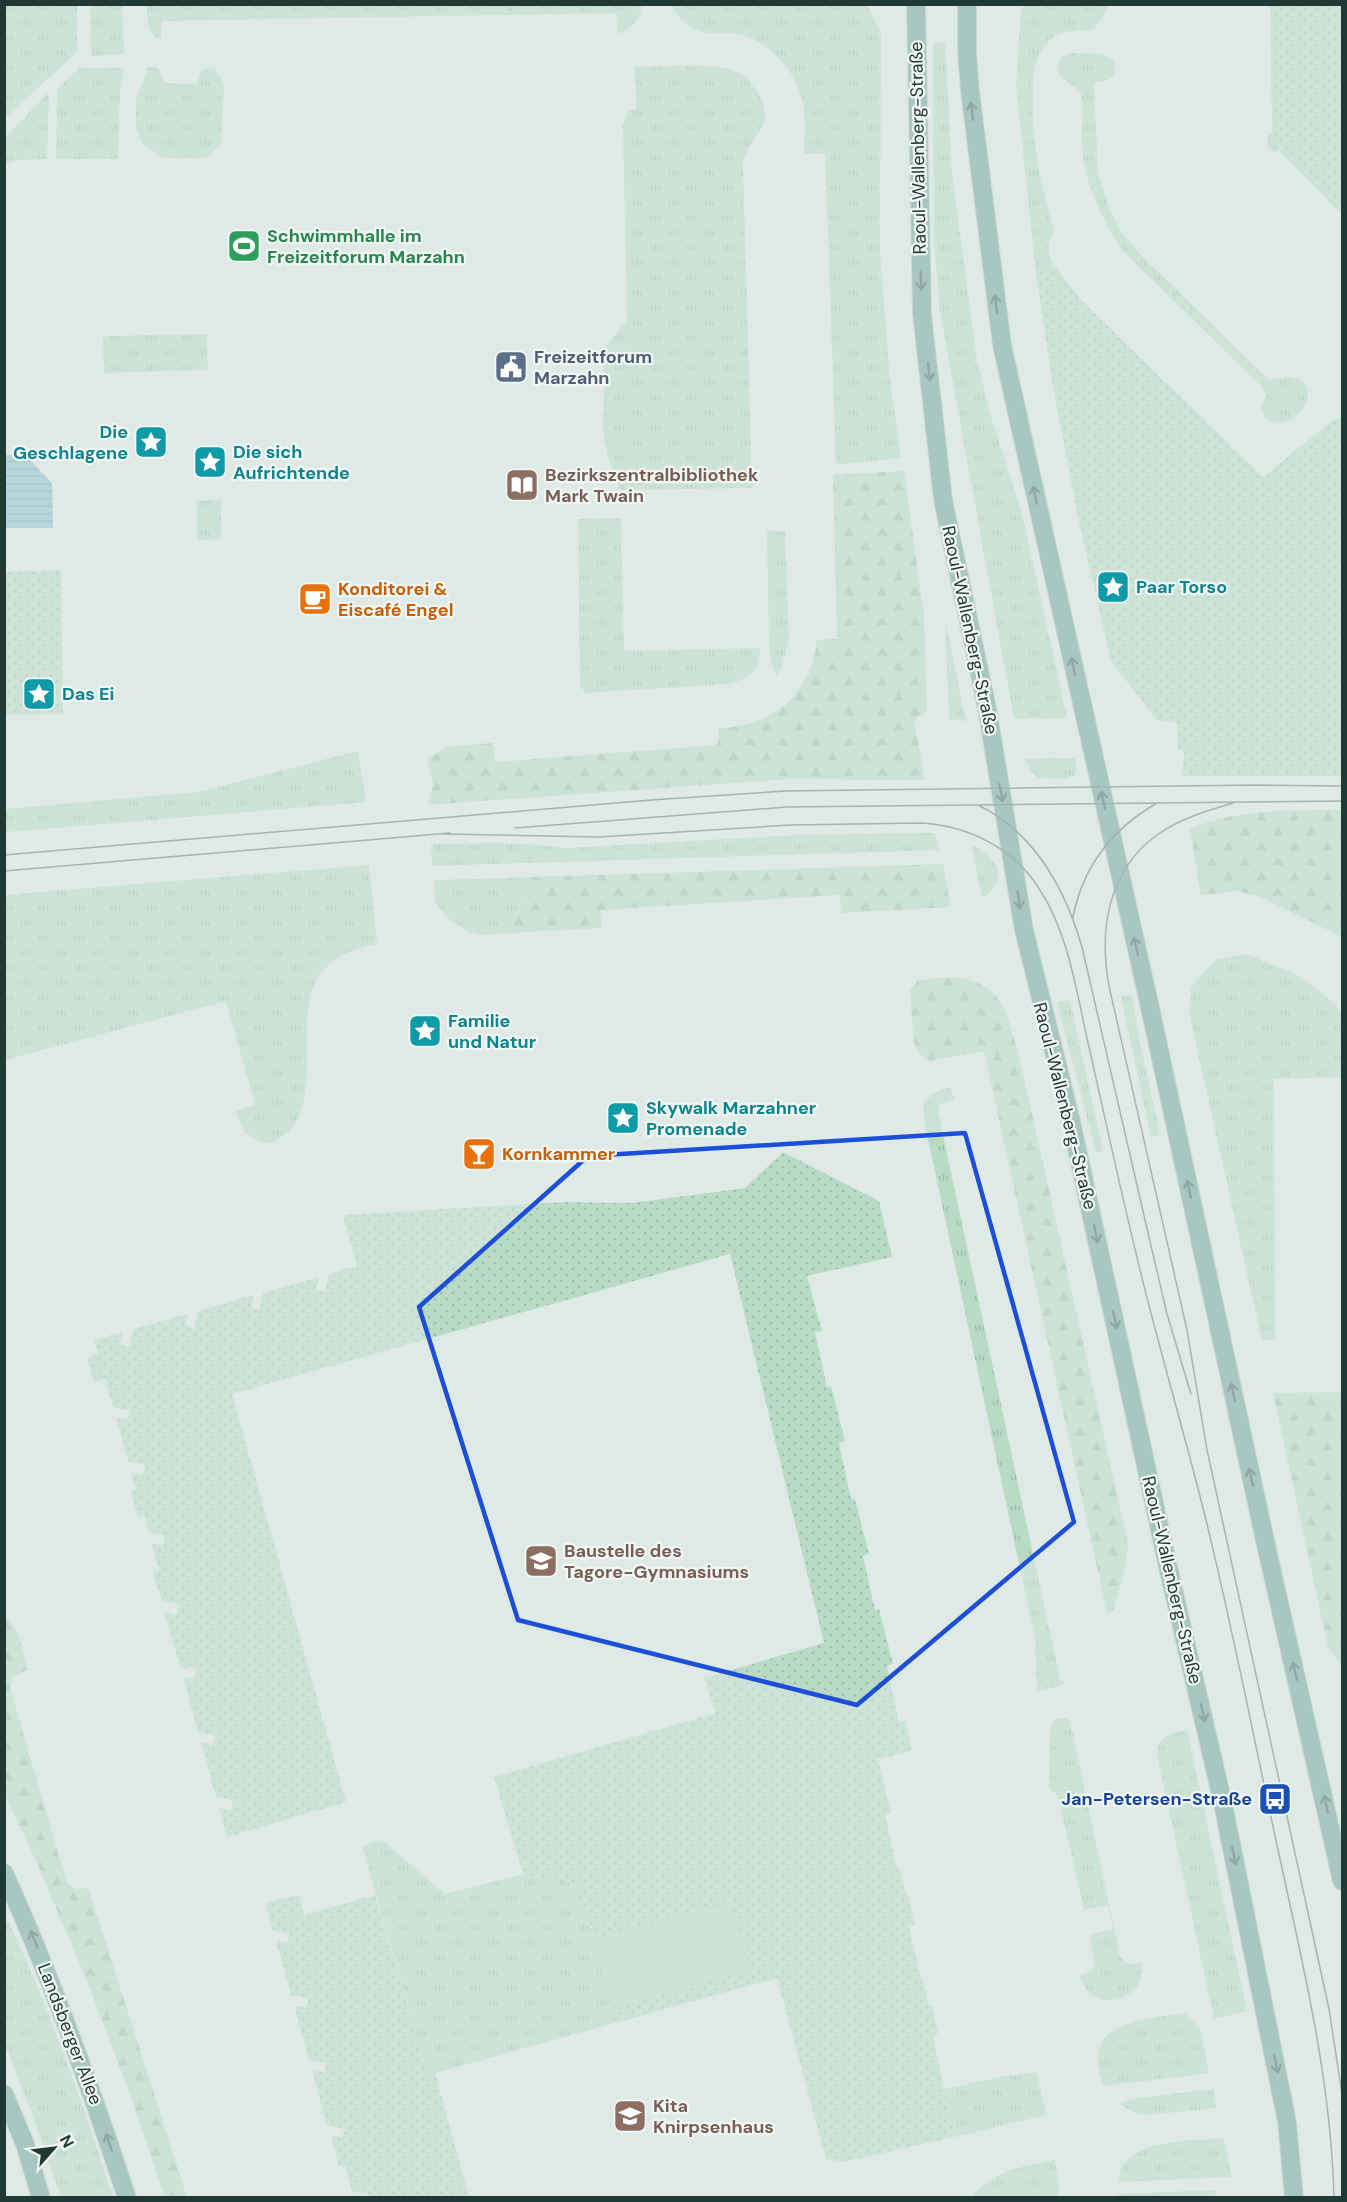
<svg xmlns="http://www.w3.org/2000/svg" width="1347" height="2202" font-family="'DM Sans',sans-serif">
	<defs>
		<pattern id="grass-tufts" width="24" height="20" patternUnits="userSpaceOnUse" patternTransform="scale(1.5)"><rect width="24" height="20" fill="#b9dbc5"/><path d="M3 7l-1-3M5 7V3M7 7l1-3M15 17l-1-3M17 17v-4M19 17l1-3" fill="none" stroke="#9fbdaa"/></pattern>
		<pattern id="forest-firs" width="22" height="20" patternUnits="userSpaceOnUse" patternTransform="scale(1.5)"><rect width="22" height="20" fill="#b9dbc5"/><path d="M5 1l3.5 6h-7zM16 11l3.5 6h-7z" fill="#9fbdaa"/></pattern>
		<pattern id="park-dots" width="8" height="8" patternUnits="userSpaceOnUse" patternTransform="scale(1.5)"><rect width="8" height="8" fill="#b9dbc5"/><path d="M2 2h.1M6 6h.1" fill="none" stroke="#9fbdaa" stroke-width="1.8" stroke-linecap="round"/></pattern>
		<pattern id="water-rules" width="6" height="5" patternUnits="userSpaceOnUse" patternTransform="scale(1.5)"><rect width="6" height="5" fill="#89bdcd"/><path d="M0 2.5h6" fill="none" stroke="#709ba7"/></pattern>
	</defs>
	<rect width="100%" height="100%" fill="#dfeae6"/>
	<path fill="url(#grass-tufts)" d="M5,4l72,1v47l-72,66z
		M90,5h32l2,49 -33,2z
		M147,5v-1l495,1c-2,15 -10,23 -24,29l-2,-21 -454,8 -1,18c-16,-3 -13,-21 -14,-34z
		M672,5h195l14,28 -1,218 10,130 11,77 -65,7 -11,-311h-21c0,-16 2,-35 -1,-50 -8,-35 -34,-65 -70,-71 -8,-1 -16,1 -23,0 -16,-1 -33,-13 -38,-28z
		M1024,5h84l-5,12 -9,12c-15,2 -36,1 -47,14 -15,16 -14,36 -14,57 -1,47 8,86 21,131 -7,12 -7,20 -1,33l-17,11 -20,-190 5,-76z
		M933,43h12l7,130 25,187 12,50 33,103 45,205 -53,1 -74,-407 -6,-69z
		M1072,53c13,0 35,-3 43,10l-1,13 -6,4 -14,3 4,89 10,33 13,27 22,25 126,123c10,0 18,-6 28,-2 16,5 12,28 1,36 -6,6 -14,9 -22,10l-11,-6 -4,-11 5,-11 -4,-9 -139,-136c-21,-31 -37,-65 -41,-103 -2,-18 3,-38 -2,-56 -8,-9 -19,-11 -23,-23l4,-12z
		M148,67l11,1 5,15 33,1 5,-15 12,-1 10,16 -3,61 -16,13h-43l-20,-15 -6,-15v-28z
		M635,67c29,0 76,-5 102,5 10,3 17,15 22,23 4,7 8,19 5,27 -5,15 -18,24 -21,40l9,326 -132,2 -13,-35 -4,-29 2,-79 22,-26 -4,-195 5,-16 8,-1z
		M79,68h45l-4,21 -2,70h-62l1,-70z
		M49,92l-2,67 -26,1 -16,4v-27z
		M207,334l1,36 -104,3 -1,-37z
		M221,500v39l-24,1v-39z
		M621,518l3,133 136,-3c-1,23 -9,30 -31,36l-144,9 -5,-8 -2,-166z
		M767,531l18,1 4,108 -7,26 -6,10 -5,-15 -2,-13z
		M945,619l21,102 -17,-1z
		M358,751l8,51 -361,30v-23l193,-17z
		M1075,758l2,12 -2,5 -8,4 -29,-1 -7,-7 -6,-12z
		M935,833l4,17 -507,16 -1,-22c45,-1 91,-2 136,4l229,-13z
		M971,844c25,14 41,34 11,54z
		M369,865l8,79c-25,5 -49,14 -61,37 -24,42 13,130 -39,159 -6,4 -15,4 -21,0 -13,-7 -16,-16 -21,-29l20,-6 -29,-104 -221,59v-165z
		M531,877l-21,56 -30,2 -16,-5 -17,-13 -12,-15 -1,-22z
		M1240,955l12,1 50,21 34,28 6,9v63l-68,2 1,260 -13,2 -73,-328 2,-25 14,-17 12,-12z
		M1132,995l6,37 22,103 -9,2 -30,-140z
		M1070,1000l33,151 -7,2 -39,-151z
		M951,1087l3,12 -14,5 -2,8 122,567 6,5 -29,8 -2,-54 -110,-513 -2,-20 8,-11z
		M1060,1718h6l4,3 50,235c7,9 12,9 22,6 0,8 0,16 -4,23 -10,16 -37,21 -50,6 -4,-4 -6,-11 -9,-16l11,-3 5,-7 -6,-30 24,-6 -5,-24 -24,5 -25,-109 -3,-7 -7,-5 1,-60 4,-9z
		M1187,1730l60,281 -33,8 -57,-264c1,-19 14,-22 30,-25z
		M382,1840l63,54 78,-20 57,11 35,138 -187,52 -66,-229z
		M4,1912c44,92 78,188 109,285h-52l-29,-83 -27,-70z
		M1184,2013l16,14 9,46 -104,13c-5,-8 -7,-17 -7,-27 -2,-39 59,-41 86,-46z
		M1037,2072l9,43 -92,22 -10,-48 62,-13z
		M1213,2089l4,19 -70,7 -11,-1 -17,-11 19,-5z
		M1224,2139l8,38 -114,5c3,-44 74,-42 106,-43z
		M1055,2160l4,27v10h-88c23,-26 51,-31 84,-37z
		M1218,2190l-4,7h-96v-3z"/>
	<path fill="url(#forest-firs)" d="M904,471l20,144 3,95 -13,10 11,60 -137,-1 -360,26 5,-20 -6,-24 17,-14 49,-4 2,19 223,-17v-17c54,-1 93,-33 99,-88l20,-1 -4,-164z
		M1342,810v127l-81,-40 -24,-6 -36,4 -11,-66c42,-20 106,-19 152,-19z
		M943,864l8,43 -110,6 -1,-18 -240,15 2,18 -92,5 21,-56z
		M951,977c54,4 56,39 69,83l108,484c-2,23 -8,44 -15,66l-6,3 -123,-562 -54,10 -10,-7 -6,-9 -4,-54 8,-11z
		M1342,1392v274l-14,-19 -55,-254z
		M5,1616c15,11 18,37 23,54l-16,7 -2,11 57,195 9,7 12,-3 99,310h-22l-35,-103 -43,-113 -51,-120 -31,-66z"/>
	<path fill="url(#park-dots)" d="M1270,5h72v209l-63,-64 -5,3 -7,-8 1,-10 4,-1z
		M1053,264l28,36 182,177 69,-56 10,-4v359h-161l4,-26h-7l-1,-27 -20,-3 -46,-59 -31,-134 -27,-140 -17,-112z
		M61,570l2,144 -58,1v-143z
		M783,1152l96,49 13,56 -85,19 15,55 -7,1 12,55 4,-1 14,55 -6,2 12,56h4l14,55 -6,2 12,54 4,-1 14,55 -6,2 12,55 6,-1 7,31 -34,8 13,54 -6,2 12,54h3l6,25h2l7,31 -6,1 12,53h2l6,27h3l6,28 -5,2 21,101 -110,25 -18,-3 -49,-181 -162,45 -35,-137 -57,-12 -29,-97 222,-64 -12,-35 120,-35 -94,-389 -498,140 114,408 -119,35 -8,-29 12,3 2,-11 -17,-3 -15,-55 11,3 3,-9 -17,-4 -15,-55 11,2 3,-9 -9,-3 -1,2 -7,-2 -16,-56 12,4 3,-10 -18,-5 -8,-27 6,-2 -7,-27 11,1 2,-9 -16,-4 -5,-17 -6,2 -7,-25 5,-2 -5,-18 11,3 4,-9 -18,-5 -12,-44 11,3 3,-9 -17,-4 -8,-28 -11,3 -7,-25 11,-4 -4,-13 29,-8 -3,12 9,3 4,-18 55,-15 -3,11 9,4 4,-18 56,-16 -3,12 8,3 4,-17 56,-16 -3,12 9,3 4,-18 28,-8 -14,-51 222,-13 67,1 113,-15z
		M299,1895l5,20 71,-20 53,179 7,-1 34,124h-100v-2l-17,-4 -7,-26 -6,1 -7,-26 1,-5 9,3 3,-9 -18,-4 -14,-50 2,-5 9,3 3,-10 -18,-3 -14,-50 2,-5 9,3 2,-9 -17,-4 -14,-50 2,-5 8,3 3,-9 -17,-4 -8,-27z"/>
	<path fill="#b9dbc5" d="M731,1902l19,68 -138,38 -19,-68z"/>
	<path fill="url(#water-rules)" d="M4,455h21l27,28 1,45h-48z"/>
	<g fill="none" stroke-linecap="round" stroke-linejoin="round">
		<defs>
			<path id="major" d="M916,4l6,310 21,186 44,208 37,222 46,187 98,450 54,232 65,323 7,76
				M967,4v48l3,39 32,254 147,658 117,542 76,336
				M4,1873c48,106 87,215 123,325
				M4,2094l21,50 16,54"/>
		</defs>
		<use href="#major" stroke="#bcc4c2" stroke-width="20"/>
		<use href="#major" stroke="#669e94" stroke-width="18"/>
		<path stroke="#5b7570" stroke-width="1.5" d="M1233,803c-27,8 -54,16 -76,32 -50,36 -58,96 -48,151l78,344 20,120 122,559 13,85
			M978,805c57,28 87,83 104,142l70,303 15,64 24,80
			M515,828l272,-21 555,-6
			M444,834l155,3 191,-12 131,-2c48,3 93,25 119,67 28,43 36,99 47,148 16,71 31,141 48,211 21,90 48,178 70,267 27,109 48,219 72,329 25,116 54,232 57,353
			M4,855l647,-55 135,-9 471,-6 85,1
			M4,871l446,-38
			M1073,917c10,-51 39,-88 84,-114"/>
	</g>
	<defs><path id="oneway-shaft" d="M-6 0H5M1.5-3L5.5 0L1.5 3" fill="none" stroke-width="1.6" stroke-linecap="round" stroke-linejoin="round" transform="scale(1.5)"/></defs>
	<g stroke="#365752">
		<use href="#oneway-shaft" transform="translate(972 111) rotate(-97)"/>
		<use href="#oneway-shaft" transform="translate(921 281) rotate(88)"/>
		<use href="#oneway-shaft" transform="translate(996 304) rotate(-98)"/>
		<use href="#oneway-shaft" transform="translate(929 372) rotate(84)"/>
		<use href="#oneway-shaft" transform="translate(1035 495) rotate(-102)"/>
		<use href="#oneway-shaft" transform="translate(1073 666) rotate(-103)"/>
		<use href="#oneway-shaft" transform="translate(1001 793) rotate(79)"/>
		<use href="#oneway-shaft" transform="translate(1103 800) rotate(-103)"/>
		<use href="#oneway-shaft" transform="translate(1019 900) rotate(81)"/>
		<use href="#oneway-shaft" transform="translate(1136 946) rotate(-103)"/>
		<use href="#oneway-shaft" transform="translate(1189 1189) rotate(-102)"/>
		<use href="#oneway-shaft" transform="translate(1096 1234) rotate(78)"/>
		<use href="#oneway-shaft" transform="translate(1115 1320) rotate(78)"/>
		<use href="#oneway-shaft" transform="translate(1233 1392) rotate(-102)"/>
		<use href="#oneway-shaft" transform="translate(1251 1477) rotate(-102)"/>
		<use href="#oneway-shaft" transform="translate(1295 1671) rotate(-103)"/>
		<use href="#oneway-shaft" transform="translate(1203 1713) rotate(77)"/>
		<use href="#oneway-shaft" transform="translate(1326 1804) rotate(-102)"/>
		<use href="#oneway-shaft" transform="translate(1234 1856) rotate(78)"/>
		<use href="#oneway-shaft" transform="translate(34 1939) rotate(-112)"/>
		<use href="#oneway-shaft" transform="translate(1276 2064) rotate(79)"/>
		<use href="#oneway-shaft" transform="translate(109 2142) rotate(-108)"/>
	</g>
	<path d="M0 0H1347V2202H0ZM965,1133l109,389 -217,183 -339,-85 -99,-313 169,-151z" fill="#dfeae6" fill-opacity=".55" fill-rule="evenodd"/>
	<path fill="none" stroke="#1d4ed8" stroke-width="4.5" stroke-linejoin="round" d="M965,1133l109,389 -217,183 -339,-85 -99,-313 169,-151z"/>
	<defs>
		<symbol id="stadium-square" viewBox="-11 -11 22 22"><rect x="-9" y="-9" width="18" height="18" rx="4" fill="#2e9e5b" stroke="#f0f7f4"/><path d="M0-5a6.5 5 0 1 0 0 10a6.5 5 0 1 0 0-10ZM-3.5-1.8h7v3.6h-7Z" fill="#fff"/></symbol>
		<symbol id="civic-square" viewBox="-11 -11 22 22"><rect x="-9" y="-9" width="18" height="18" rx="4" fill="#5c6f8a" stroke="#f0f7f4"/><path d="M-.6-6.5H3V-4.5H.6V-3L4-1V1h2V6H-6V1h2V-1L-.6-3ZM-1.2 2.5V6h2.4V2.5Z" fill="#fff"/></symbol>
		<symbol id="sight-square" viewBox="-11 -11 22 22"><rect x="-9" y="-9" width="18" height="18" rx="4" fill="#0f9aa8" stroke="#f0f7f4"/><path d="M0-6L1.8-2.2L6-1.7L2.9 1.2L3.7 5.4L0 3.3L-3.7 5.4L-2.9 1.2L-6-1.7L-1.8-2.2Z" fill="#fff"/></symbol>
		<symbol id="library-square" viewBox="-11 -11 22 22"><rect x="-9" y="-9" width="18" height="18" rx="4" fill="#8d6e63" stroke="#f0f7f4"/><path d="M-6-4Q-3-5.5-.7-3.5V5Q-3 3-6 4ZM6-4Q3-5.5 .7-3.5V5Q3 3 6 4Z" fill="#fff"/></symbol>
		<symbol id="cafe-square" viewBox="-11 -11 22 22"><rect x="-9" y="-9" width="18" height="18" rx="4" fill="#e8710a" stroke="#f0f7f4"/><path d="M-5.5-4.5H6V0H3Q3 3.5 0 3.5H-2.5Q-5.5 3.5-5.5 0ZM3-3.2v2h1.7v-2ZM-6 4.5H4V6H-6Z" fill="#fff"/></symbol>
		<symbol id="bar-square" viewBox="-11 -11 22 22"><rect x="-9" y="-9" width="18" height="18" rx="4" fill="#e8710a" stroke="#f0f7f4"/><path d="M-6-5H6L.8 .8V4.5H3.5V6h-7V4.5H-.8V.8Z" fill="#fff"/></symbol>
		<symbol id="school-square" viewBox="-11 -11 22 22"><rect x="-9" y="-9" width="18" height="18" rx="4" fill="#8d6e63" stroke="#f0f7f4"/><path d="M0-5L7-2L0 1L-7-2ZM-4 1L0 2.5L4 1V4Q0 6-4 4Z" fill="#fff"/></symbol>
		<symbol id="bus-square" viewBox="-11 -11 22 22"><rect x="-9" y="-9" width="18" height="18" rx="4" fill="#1a4fb4" stroke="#f0f7f4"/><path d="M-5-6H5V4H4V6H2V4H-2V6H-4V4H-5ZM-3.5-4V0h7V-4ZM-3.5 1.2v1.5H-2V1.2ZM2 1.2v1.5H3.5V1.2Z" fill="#fff"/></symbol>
	</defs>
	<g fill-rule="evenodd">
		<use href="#stadium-square" x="225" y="227" width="38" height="38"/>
		<use href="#civic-square" x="492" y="348" width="38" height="38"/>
		<use href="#sight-square" x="132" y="423" width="38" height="38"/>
		<use href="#sight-square" x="191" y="443" width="38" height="38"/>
		<use href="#library-square" x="503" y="466" width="38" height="38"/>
		<use href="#sight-square" x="1094" y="568" width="38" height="38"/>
		<use href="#cafe-square" x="296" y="580" width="38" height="38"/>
		<use href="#sight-square" x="20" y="675" width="38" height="38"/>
		<use href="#sight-square" x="406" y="1012" width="38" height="38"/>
		<use href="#sight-square" x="604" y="1099" width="38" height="38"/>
		<use href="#bar-square" x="460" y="1135" width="38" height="38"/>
		<use href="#school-square" x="522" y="1542" width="38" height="38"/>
		<use href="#bus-square" x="1256" y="1780" width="38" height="38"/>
		<use href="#school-square" x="611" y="2097" width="38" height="38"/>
	</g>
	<g text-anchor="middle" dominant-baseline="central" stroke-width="4.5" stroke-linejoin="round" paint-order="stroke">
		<g font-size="18" fill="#213935" stroke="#f0f7f4">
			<text transform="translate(918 148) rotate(-91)">Raoul-Wallenberg-Straße</text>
			<text transform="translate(970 630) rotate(78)">Raoul-Wallenberg-Straße</text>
			<text transform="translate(1065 1106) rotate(76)">Raoul-Wallenberg-Straße</text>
			<text transform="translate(1172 1580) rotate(77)">Raoul-Wallenberg-Straße</text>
			<text transform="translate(70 2034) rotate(69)">Landsberger Allee</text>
		</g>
		<g font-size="18" font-weight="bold" fill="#27864d" stroke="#f0f7f4" text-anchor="start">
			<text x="267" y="236">Schwimmhalle im<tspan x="267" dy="21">Freizeitforum Marzahn</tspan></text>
		</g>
		<g font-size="18" font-weight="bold" fill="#4e5e75" stroke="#f0f7f4" text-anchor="start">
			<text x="534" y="357">Freizeitforum<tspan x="534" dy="21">Marzahn</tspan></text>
		</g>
		<g font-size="18" font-weight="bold" fill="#0d838f" stroke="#f0f7f4" text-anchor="start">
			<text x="128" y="432" text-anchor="end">Die<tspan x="128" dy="21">Geschlagene</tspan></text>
			<text x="233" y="452">Die sich<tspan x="233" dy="21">Aufrichtende</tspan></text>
			<text x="1136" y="587">Paar Torso</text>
			<text x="62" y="694">Das Ei</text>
			<text x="448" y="1021">Familie<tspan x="448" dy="21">und Natur</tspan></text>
			<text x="646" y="1108">Skywalk Marzahner<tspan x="646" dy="21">Promenade</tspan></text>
		</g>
		<g font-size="18" font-weight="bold" fill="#785e54" stroke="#f0f7f4" text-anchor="start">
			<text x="545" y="475">Bezirkszentralbibliothek<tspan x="545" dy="21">Mark Twain</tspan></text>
			<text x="564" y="1551">Baustelle des<tspan x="564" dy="21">Tagore-Gymnasiums</tspan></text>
			<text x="653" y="2106">Kita<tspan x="653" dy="21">Knirpsenhaus</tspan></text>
		</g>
		<g font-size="18" font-weight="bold" fill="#c56008" stroke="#f0f7f4" text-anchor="start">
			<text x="338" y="589">Konditorei &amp;<tspan x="338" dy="21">Eiscafé Engel</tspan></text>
			<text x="502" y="1154">Kornkammer</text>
		</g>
		<g font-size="18" font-weight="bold" fill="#164399" stroke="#f0f7f4" text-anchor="end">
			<text x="1252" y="1799">Jan-Petersen-Straße</text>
		</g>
	</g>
	<rect width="1347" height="2202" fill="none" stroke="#213935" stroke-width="12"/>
	<g transform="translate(54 2148) rotate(62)" stroke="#f0f7f4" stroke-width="4.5" paint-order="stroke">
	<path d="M0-4.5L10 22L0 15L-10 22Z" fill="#213935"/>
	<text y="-9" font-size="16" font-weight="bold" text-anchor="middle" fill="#213935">N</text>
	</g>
</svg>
